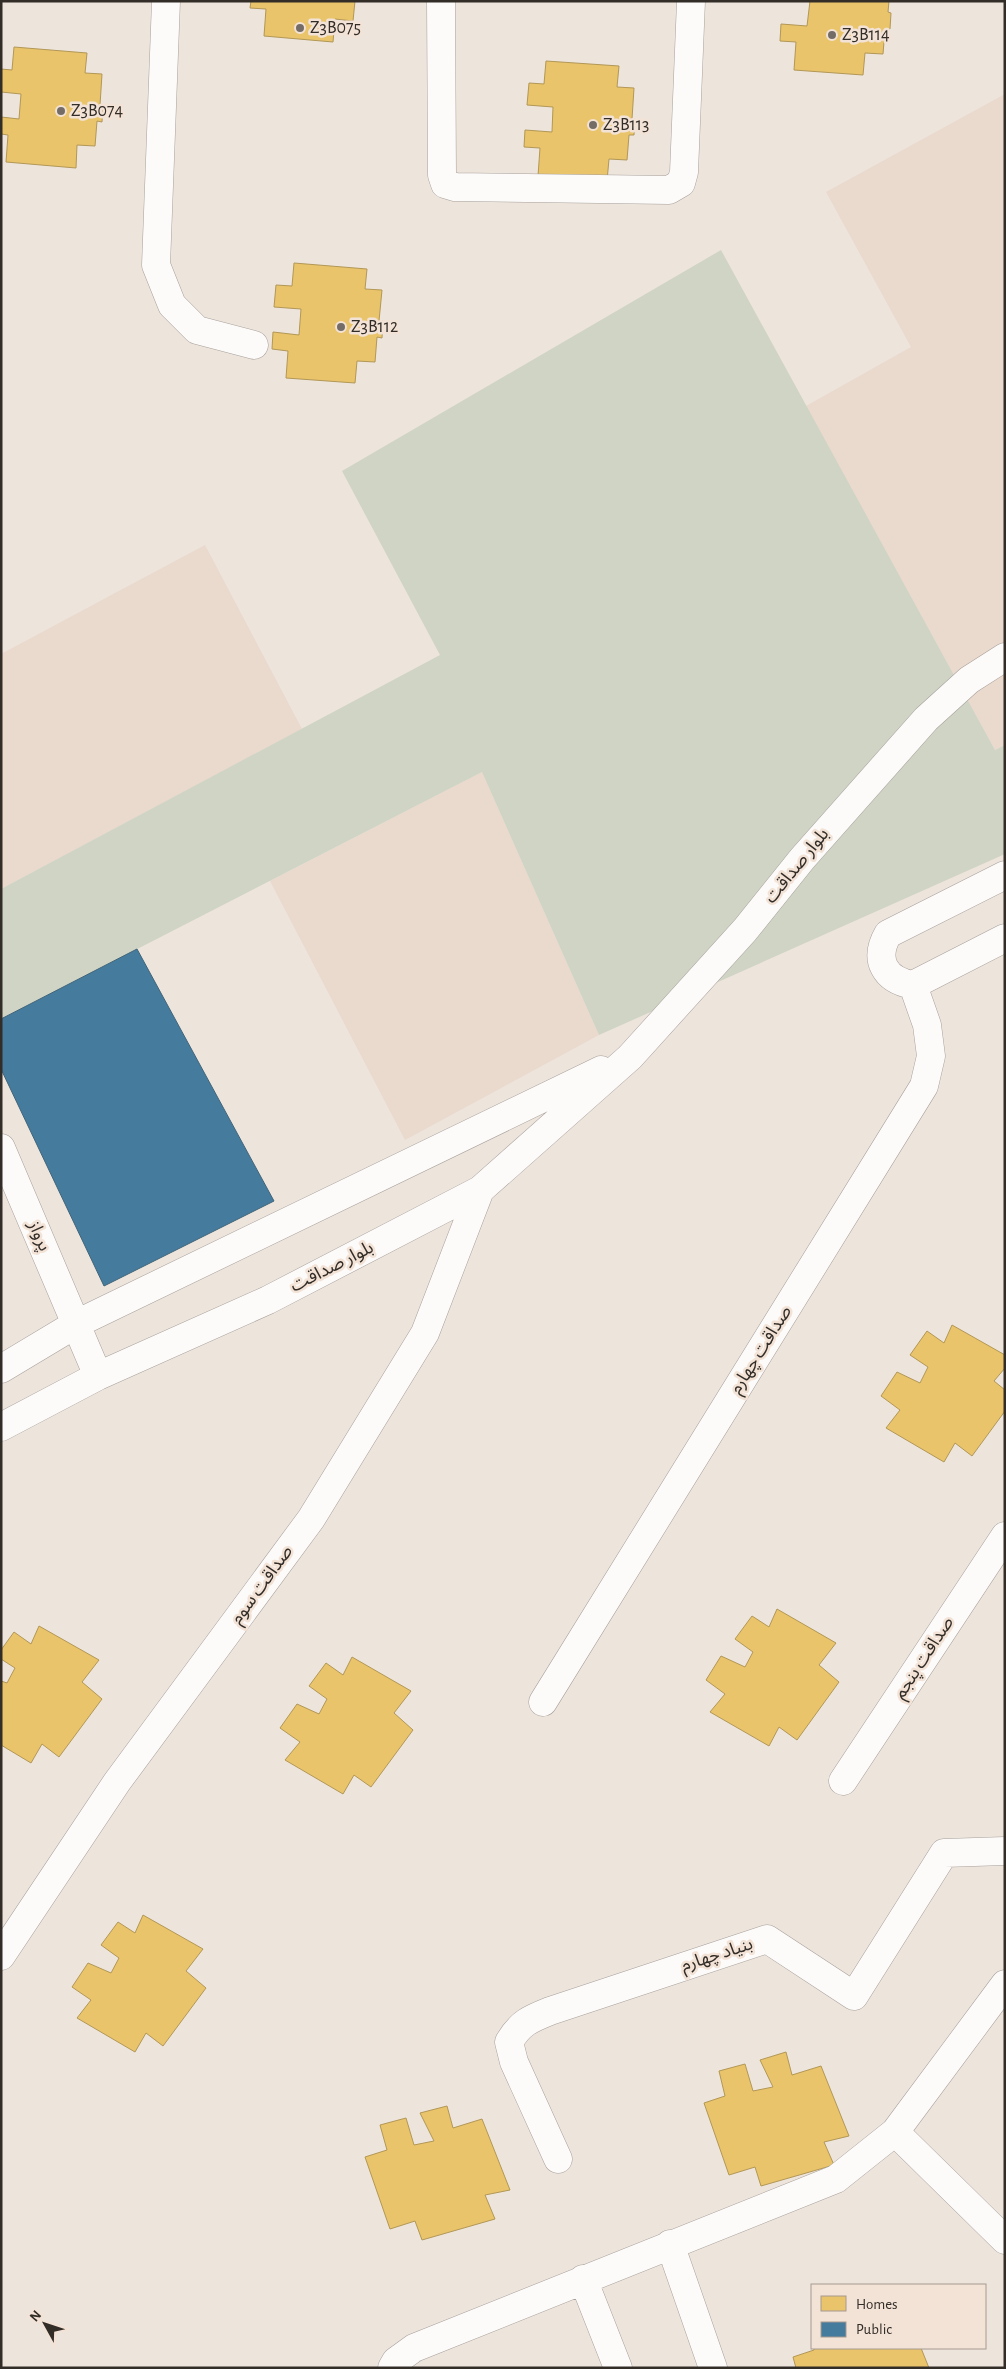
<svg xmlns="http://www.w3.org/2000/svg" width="1006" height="2369" font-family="'Alegreya Sans','Noto Sans Arabic',sans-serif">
	<rect width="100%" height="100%" fill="#ede4dc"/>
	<path fill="#ead9cd" d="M1005,94v651l-10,5 -189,-344 105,-59 -85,-155z
		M205,545l97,184 -301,160v-235z
		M482,772l117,263 -194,105 -135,-259z"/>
	<path fill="#cfd4c4" d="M721,250l274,500 10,-5v109l-406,181 -117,-263 -481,247v-130l439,-234 -98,-184z"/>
	<path fill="#e9c46a" stroke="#b29756" d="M251,1h104l-2,20 -18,-2 -2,23 -69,-6 2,-27 -16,-1z
		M810,1h79l-1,11 3,1 -1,16h-5l-2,25 -18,-1 -2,22 -69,-5 2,-28 -16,-1 1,-17 26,2z
		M14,47l73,6 -2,20 17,1 -2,31h3l-1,17 -5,-1 -2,25 -18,-1 -1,23 -70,-6 2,-27 -7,-1v-17l18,2 2,-25 -20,-2v-23l11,1z
		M546,61l73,5 -2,21 17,1 -2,31h3l-1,16h-5l-2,25 -18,-1 -2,22 -69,-5 2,-28 -16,-1 1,-17 27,2 1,-25 -26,-2 2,-22 15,1z
		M294,263l73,6 -2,20 17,1 -3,31h4l-1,17 -5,-1 -2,25 -18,-1 -2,22 -69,-5 2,-27 -16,-2 1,-17 26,3 2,-26 -27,-2 2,-22 16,1z
		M952,1325l53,30v13l-11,13 11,9v21l-33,45 -17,-13 -11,19 -58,-34 14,-18 -19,-14 16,-24 23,11 8,-16 -18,-12 17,-24 17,12z
		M777,1609l59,34 -17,22 20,17 -42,58 -18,-13 -10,19 -59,-34 15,-18 -19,-14 15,-24 24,11 8,-15 -18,-13 17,-23 17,11z
		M39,1626l60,34 -17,22 20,17 -43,58 -17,-13 -11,19 -30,-18v-64l6,2 8,-15 -14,-9v-9l13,-18 17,12z
		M352,1657l59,34 -17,22 19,17 -42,57 -17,-12 -11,19 -58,-34 15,-18 -20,-14 17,-24 22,10 8,-15 -18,-13 17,-23 17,12z
		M143,1915l60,34 -17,22 20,17 -43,58 -17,-13 -11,19 -58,-34 14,-18 -19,-13 16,-24 23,10 8,-15 -18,-13 17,-23 17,11z
		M786,2052l6,23 29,-9 28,70 -25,6 10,23 -73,21 -6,-19 -26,8 -25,-72 21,-7 -6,-25 26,-7 8,27 20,-4 -13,-27z
		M447,2106l6,22 29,-9 28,71 -25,5 10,24 -73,21 -7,-19 -25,8 -25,-72 22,-7 -7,-25 26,-7 8,27 20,-4 -14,-28z
		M814,2348h107l8,20h-133l-3,-11 21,-7z"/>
	<path fill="#457b9d" stroke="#40647a" d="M137,949l137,252 -170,85 -103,-217v-50z"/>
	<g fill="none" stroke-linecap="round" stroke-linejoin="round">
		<defs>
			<path id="minor" d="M166,1l-10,264 16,40 25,25 57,15
				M441,1l1,174 3,9 10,3 214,3 12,-7 3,-11 7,-171
				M1005,875l-117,59c-15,26 -3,46 25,51l92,-47
				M1,1148l97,228
				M1,1369l75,-45 525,-254
				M1,1427l97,-51 170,-76 212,-110 150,-133 115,-127 57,-71 124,-140 43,-39 36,-23
				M543,1702l381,-616 7,-30 -4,-31 -14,-40
				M843,1781l162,-245
				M1,1956l116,-174 194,-263 114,-186 55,-143
				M895,2132l110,108
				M558,2159l-44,-97 -5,-20c11,-19 21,-23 41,-31l217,-72 87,57 90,-143 61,-2
				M670,2244l43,124
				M583,2279l35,89
				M392,2368l4,-7 18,-13 422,-169 59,-47 110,-148"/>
		</defs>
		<use href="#minor" stroke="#a7a09a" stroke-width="29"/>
		<use href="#minor" stroke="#fcfbfa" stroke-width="28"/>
	</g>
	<g fill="#746d67" stroke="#f3e3d6" stroke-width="2">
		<circle cx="300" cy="28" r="5"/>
		<circle cx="832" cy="35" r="5"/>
		<circle cx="61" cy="111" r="5"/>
		<circle cx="593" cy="125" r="5"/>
		<circle cx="341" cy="327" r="5"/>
	</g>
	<g text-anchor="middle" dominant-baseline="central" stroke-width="5" stroke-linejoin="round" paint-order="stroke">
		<g font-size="18" fill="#332d28" stroke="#f3e3d6" text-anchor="start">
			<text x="310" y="28">Z3B075</text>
			<text x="842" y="35">Z3B114</text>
			<text x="71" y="111">Z3B074</text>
			<text x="603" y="125">Z3B113</text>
			<text x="351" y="327">Z3B112</text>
		</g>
		<g font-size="18" fill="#332d28" stroke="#f3e3d6">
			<text transform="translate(797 866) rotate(-51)">بلوار صداقت</text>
			<text transform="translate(39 1236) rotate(67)">پرواز</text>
			<text transform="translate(332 1267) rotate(-27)">بلوار صداقت</text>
			<text transform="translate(761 1350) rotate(-58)">صداقت چهارم</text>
			<text transform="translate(262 1585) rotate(-54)">صداقت سوم</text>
			<text transform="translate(924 1658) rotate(-57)">صداقت پنجم</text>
			<text transform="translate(717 1955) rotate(-18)">بنیاد چهارم</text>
		</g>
	</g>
	<rect width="1006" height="2369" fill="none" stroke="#332d28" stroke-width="5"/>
	<rect x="811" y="2284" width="175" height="65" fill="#f3e3d6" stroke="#a69a90"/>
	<rect x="821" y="2296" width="25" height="15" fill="#e9c46a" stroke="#a69a90"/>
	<text x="856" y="2309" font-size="15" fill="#332d28">Homes</text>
	<rect x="821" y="2322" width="25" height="15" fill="#457b9d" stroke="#a69a90"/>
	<text x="856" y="2334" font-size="15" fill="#332d28">Public</text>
	<g transform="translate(45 2324) rotate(310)" stroke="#f3e3d6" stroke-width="4" paint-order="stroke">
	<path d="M0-4L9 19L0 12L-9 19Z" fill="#332d28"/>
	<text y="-8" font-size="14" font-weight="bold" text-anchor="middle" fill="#332d28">N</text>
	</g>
</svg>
